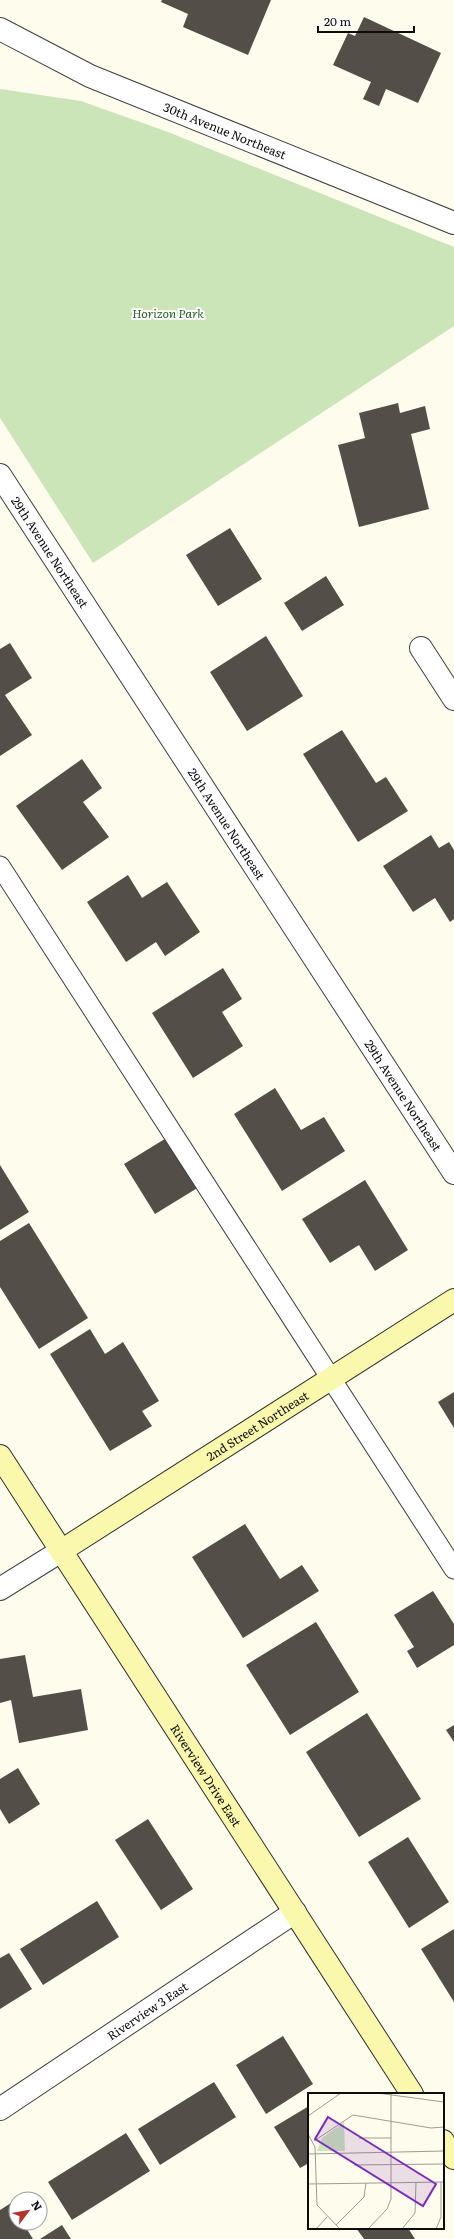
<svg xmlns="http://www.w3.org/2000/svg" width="454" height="2239" font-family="Literata,serif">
	<rect width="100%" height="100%" fill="#fefcec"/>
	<path fill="#cbe5b9" d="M0,89l81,12 87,31 286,115v79l-361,237 -93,-145z"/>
	<path fill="#544e49" d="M162,0h109l-23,55 -65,-28 5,-13 -27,-12z
		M364,17l77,36 -23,50 -32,-14 -7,17 -16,-7 8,-17 -38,-17 15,-32 7,3z
		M398,403l2,10 25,-7 5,23 -19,5 18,75 -70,18 -21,-82 27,-7 -6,-25z
		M230,528l32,51 -44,27 -32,-51z
		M326,576l18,29 -42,26 -18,-28z
		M266,636l37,60 -56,35 -37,-59z
		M10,643l22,35 -27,17 27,40 -32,21v-107z
		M342,730l34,53 10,-6 22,34 -50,31 -55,-88z
		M82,759l20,29 -19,14 26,35 -47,33 -46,-64z
		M431,835l8,13 10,-6 5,8v69l-4,3 -15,-24 -22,14 -30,-46z
		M128,875l14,23 25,-16 33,50 -35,24 -9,-14 -30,20 -39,-60z
		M223,968l19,31 -20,13 21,34 -50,32 -41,-65z
		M275,1088l26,42 23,-13 21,34 -63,40 -48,-77z
		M168,1137l31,50 -44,27 -31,-50z
		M0,1165l29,47 -29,18z
		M365,1180l43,70 -33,21 -16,-26 -29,18 -28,-44z
		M29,1223l59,95 -49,31 -39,-62v-46z
		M90,1329l15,25 18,-12 36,59 -17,10 10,15 -42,25 -60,-97z
		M454,1392v36l-16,-26z
		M245,1524l35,55 22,-14 17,26 -76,47 -51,-81z
		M433,1591l21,33v21l-37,23 -10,-17 7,-4 -20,-32z
		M316,1622l43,70 -69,43 -44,-70z
		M25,1655l8,42 48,-8 7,41 -69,13 -8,-43 -11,3v-44z
		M367,1713l54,86 -62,38 -53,-85z
		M454,1725v17l-8,-12z
		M18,1768l22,36 -31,20 -9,-15v-30z
		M148,1819l45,70 -32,21 -46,-70z
		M408,1837l41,65 -40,26 -41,-66z
		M97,1901l22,36 -76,48 -23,-36z
		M454,1929v73l-33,-53z
		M9,1953l23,36 -32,20v-51z
		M283,2036l30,48 -47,30 -30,-49z
		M214,2082l22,35 -76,48 -22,-36z
		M309,2106v57l-9,5 -26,-41z
		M126,2133l24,38 -78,49 -24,-38z
		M11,2203l5,9v11h7l10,16h-33v-29z
		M62,2225l9,14h-31z
		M356,2228h52l7,11h-51z"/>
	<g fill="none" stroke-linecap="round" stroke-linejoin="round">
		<defs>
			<path id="lane" d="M0,866l454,703"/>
			<g id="street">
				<path id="s1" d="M0,29l90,47 364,147"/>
				<path id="s2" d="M0,475l454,698"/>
				<path d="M421,648l33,51"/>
				<path d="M0,1589l61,-38"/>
				<path id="s3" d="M0,2109l295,-197"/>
			</g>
			<g id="secondary">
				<path id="s4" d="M0,1456l412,638"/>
				<path id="s5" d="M61,1551l393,-251"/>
				<path d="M443,2141l11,17"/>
			</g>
		</defs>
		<use href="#lane" stroke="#3f3f3f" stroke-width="21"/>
		<use href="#street" stroke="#3f3f3f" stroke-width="24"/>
		<use href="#secondary" stroke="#2e2e2e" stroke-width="24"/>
		<use href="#lane" stroke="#fff" stroke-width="19"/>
		<use href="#street" stroke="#fff" stroke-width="22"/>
		<use href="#secondary" stroke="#f9f8ac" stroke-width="22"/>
	</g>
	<g text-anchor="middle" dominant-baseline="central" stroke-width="4" stroke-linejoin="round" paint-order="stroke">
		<g font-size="12" fill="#0c0c0c" stroke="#fff">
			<text stroke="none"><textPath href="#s1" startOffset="247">30th Avenue Northeast</textPath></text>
			<text stroke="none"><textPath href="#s2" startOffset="92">29th Avenue Northeast</textPath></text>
			<text stroke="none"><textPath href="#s2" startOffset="416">29th Avenue Northeast</textPath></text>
			<text stroke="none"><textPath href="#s2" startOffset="740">29th Avenue Northeast</textPath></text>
			<text stroke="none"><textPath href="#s5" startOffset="233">2nd Street Northeast</textPath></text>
			<text stroke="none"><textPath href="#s4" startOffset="380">Riverview Drive East</textPath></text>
			<text stroke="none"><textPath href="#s3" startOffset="177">Riverview 3 East</textPath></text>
		</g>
		<g font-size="12" font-style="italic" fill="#285f21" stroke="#fff">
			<text x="168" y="313">Horizon Park</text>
		</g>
	</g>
	<g transform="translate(308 2093)">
		<rect width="136" height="136" fill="#fefcec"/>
		<path d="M36,29l1,29h-28l5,-13z" fill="#cbe5b9"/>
		<path fill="none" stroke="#9d9c92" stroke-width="1" d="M69,0l67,9M0,23l33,-23M0,41l7,13 2,58 23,24M51,45h32M6,48l39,-26 78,13 13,-1M0,61l136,-3M46,72l90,-1M0,91l136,-2M28,132l28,-28 2,-14M8,136l11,-12M60,136l19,-20 4,-10v-106M94,136l13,-16 1,-31M128,136l5,-12v-35"/>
		<path fill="#7b2cbf" fill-opacity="0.15" stroke="#7b2cbf" stroke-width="2" d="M20,24l108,67 -13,22 -108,-67z"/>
		<rect width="136" height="136" fill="none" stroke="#0c0c0c" stroke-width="2"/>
	</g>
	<g transform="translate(28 2211) rotate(58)"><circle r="19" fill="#ffffff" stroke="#9e9e9e"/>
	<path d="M0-3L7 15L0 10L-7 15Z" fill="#b2352e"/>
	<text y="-6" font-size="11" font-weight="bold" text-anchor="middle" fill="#0c0c0c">N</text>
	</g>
	<path d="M318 26v6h96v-6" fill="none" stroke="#0c0c0c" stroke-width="2"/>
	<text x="324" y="26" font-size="12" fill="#0c0c0c" stroke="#ffffff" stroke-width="3" paint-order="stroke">20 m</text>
</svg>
